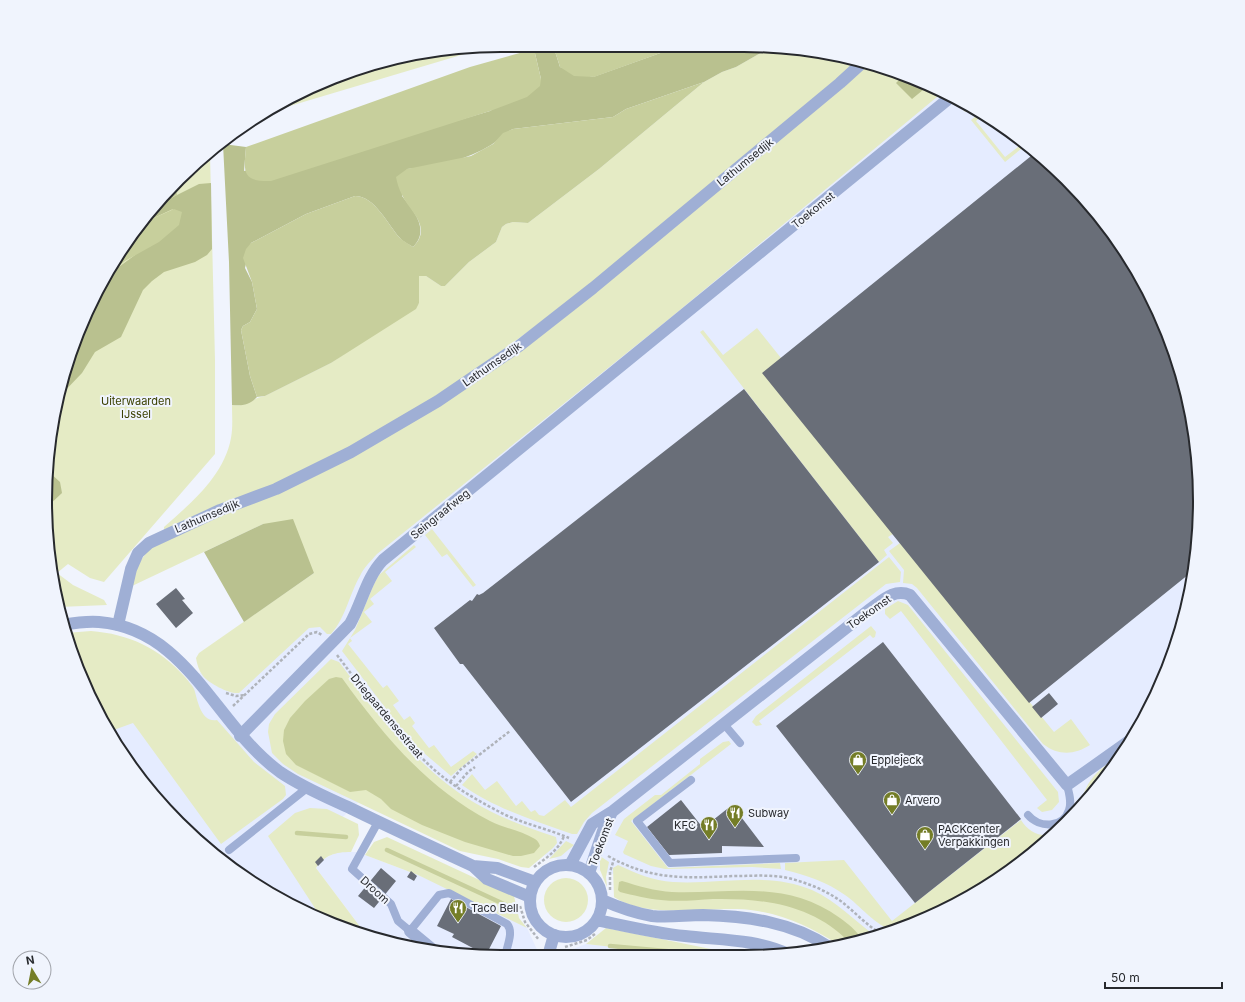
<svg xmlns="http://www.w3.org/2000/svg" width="1245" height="1002" font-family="Inter,sans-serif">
	<rect width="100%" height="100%" fill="#f0f4fd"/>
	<path fill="#e5ecff" d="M918,80l54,26 73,52 61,66 47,75 31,84 15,88 -3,89 -20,87 -37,82 -52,72 -65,62 -76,47 -74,28 -230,-56 -135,-37 -126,-64 -84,79 40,64 -37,-14 -77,-47 -65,-62 -54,-81 36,-14 131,-72 93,-147z
		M337,852h20l61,23 44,20 65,33 13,28h-69l-88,-14 -16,-6 -51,-68 4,-7z
		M586,944l11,1 96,11h-132l9,-6z"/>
	<path fill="#e5ebc5" d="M773,46l60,8 25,7 -287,239 -101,74 -68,43 -64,36 -49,25 -125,53v-4c27,-24 60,-51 67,-89 2,-10 1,-23 1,-33 17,2 19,-7 33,-9l66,-33 88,-60v-27h7l15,10h4l24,-24 27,-20 6,-15 4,-3 7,-2 15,1 71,-54 105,-87 18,-10 14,-5z
		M488,47l-225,67 10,-8 110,-46z
		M867,64l51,16 25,12 -274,227 -292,235c-6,7 -13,13 -17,22 -11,19 -14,41 -29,58h-4l-7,-7 -11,1 -70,65c-10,1 -29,-9 -36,-17 -4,-5 -6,-12 -7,-18l3,-5 115,-80 -51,-49 -131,62 4,-19 13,-18 65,-31 263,-138z
		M962,101l10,5 -7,6 -7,-8z
		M981,112l2,2 -7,7 29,36 18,-14 3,2 -21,17 -34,-42z
		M210,154l5,206v94l-111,128 -14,-4 -22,-14 -11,9 16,12 31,15 3,5 -48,2 -14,-106 16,-118 45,-110 73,-95z
		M757,328l24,30 112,176 -5,3 5,6 -9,7 3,5 -8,7 -179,-230 3,-2 20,25z
		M432,529l44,56 -3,2 -26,-33 -5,3 -17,-22z
		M900,543l154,189 17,-13 19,26c-16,10 -31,11 -47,-1l-126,-156 -5,-4 -9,-1 1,-13 -15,-19z
		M414,545l2,2 -31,25 7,9 -22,18 4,5 -10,8 8,10 -22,16 2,3 -4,3 35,44 4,-3 12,16 -6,4 11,15 6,-4 5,7 -3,3 17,22 5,-3 17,22 22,-16 4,3 -26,22 -33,-28 -12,-13 -64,-84 13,-21 19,-46 5,-9z
		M889,557l12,15 -1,10 -14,2 -294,229 -8,9 -7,12h-5c-39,-14 -76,-25 -110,-49l10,-11 13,16 12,-9 19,25 6,-5 9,11 4,-2 4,5 5,1 21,-16 6,7z
		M898,601l10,4 150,187 1,10 -7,8 -10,2 -5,-4 10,-8 -146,-189 -11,8 -5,-5v-5z
		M871,626l5,6 -1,5 -2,1 -3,-3 -111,86 3,4 -6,1 -4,-4 4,-6z
		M91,631c38,3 68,17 94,46 3,4 9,10 10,15 3,11 7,31 22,28l37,42 31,24 1,9 -3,4 -62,45 -88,-121 -22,8 -19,-28 -26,-70z
		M331,659l8,3c40,52 78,107 136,141 26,15 53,25 81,34l1,6 -4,5 -24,20 -8,-1 -23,-8 -38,-8 -162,-77 -15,-10 -11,-11 -4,-21 1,-8 6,-10z
		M729,741l2,3 -100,77 37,47 112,-5 1,6 -29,-2 -87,2 -14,-3 -27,-12 -1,-2 5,-11 -13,-6 9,-16 31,-24h6l39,-31v-5l23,-17z
		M1120,755l-33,46 -8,8c8,-31 16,-36 41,-54z
		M310,808l17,1 31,15 1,11 -8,17c-16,0 -26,3 -35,16l51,68 -45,-17 -54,-83 27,-23z
		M1021,820c7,11 17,17 30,15l-29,28 -76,47 -53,20c-18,-4 -33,-25 -48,-35 -18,-13 -39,-20 -60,-25v-7l59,-3 48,61z
		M387,837l127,59 5,22 8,10 -109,-53 -53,-20 9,-13z
		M566,841l8,4 -13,11 -12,3z
		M600,856l9,6 -3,15 1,10 -7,-17z
		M618,865c18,8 35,16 55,17 45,3 95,-11 139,8 25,11 42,31 64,46l-14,6 -23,3c-31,-20 -65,-35 -102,-36 -36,-1 -92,9 -123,-12l-1,-29z
		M544 900a22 22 0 1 1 44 0a22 22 0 1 1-44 0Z
		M606,928l105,21 36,4 13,3h-67l-107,-12z"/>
	<path fill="#b9c18f" d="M537,45h16l7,22 33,10 87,-31h93l-37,21 -14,5 -18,10 -78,27 -13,8 -100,12c-9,4 -14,11 -22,16 -24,15 -56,22 -84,24l-5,27c12,15 28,34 11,51 -4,-3 -10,-5 -13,-9 -12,-13 -25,-42 -45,-42l-49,18 -55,29 -6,25 7,14 5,27 -7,13 -7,4 -2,4 9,46 7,21c-7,8 -15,9 -25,8l-3,-143 -6,-118 23,3 -2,24 175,-39 71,-21 51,-32 -7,-30z
		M904,75l25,10 -17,14 -16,-16z
		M211,183l1,66 -5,6 -12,7 -31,10 -12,9 -9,9 -22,47 -26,15 -13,21 -23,24 2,-14 39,-96 12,-15 23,-17 38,-46 -28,13 14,-18 40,-20z
		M49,472l11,10 2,11 -16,15 -1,-7z
		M293,519l21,54 -70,49 -40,-70 59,-28z"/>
	<path fill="#c7cf9c" d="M553,45l127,1 -86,31 -20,-1 -14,-9z
		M534,49l7,30 -1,7 -13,11 -37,14 -219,70c-30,1 -27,-10 -25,-34l224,-80z
		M704,82l-105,87 -71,54 -15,-1 -7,2 -4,3 -6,15 -27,20 -24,24h-4l-15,-10h-7v27l-3,6 -85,54 -66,33 -8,1 -7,-21 -9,-46 2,-4 7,-4 7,-13 -5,-27 -9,-24 3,-9 5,-6 55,-29 49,-18c20,0 33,29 45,42 3,3 9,6 13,9 20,-20 -3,-35 -11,-52 -3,-6 -5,-12 -6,-18l11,-8 64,-13 22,-12 10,-11 10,-4 100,-12 13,-8z
		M175,184l2,11 -18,9z
		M174,209l8,3 -3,13 -20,17 -34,19 -13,11 -12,15 6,-14 39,-51z
		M336,677l6,1c41,57 85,110 148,143 14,7 32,10 45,18 3,2 4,4 5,7l-6,7 -13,3h-8l-48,-14 -43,-17 -31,-16 -10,-10 -15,-9 -16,2 -54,-27 -10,-11 -3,-13 1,-11 6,-12 15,-17 24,-22z
		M622,881c16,5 33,10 50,11 60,2 114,-13 168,26 8,6 18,13 22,23l-12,2c-36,-38 -86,-45 -137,-44 -17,1 -34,3 -52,1 -14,-1 -28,-5 -41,-8l-2,-2 1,-8z"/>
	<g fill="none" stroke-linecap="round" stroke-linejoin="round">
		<path stroke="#c7cf9c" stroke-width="4.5" d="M297,833l49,4
			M387,850l119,55
			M610,946l111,10"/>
	</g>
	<path fill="#696e78" d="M1036,152l9,6 61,66 47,75 31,84 15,88 -3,89 -2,10 -165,133 -267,-330z
		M744,389l135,173 -308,240 -108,-138h-3l-26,-36 36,-28 2,1 5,-7 2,1 4,-2z
		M176,588l9,11 -3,1 11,13 -17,15 -20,-24z
		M883,642l138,177 -106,84 -139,-177z
		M1049,693l9,11 -17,14 -9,-11z
		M681,800l22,28 29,-23 32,42 -42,-1v7l-53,2 -22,-28z
		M321,856l3,4 -6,6 -3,-4z
		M381,868l15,13 -22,27 -16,-12z
		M411,871l6,5 -3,5 -7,-4z
		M451,899l50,27 -15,29 -34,-18 2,-3 -17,-8z"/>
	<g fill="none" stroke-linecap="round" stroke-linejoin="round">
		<path stroke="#afb3ba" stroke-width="2.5" stroke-dasharray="3 2" stroke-linecap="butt" d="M337,655c28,37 56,75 89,107 20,20 45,35 70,48 23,13 50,18 73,28
			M226,693l10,3 9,-1
			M233,706l76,-72 8,-2 5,3
			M450,782l11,-13 49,-38
			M456,786l12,-14 7,-5
			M608,856c44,25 79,22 127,20 19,0 38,-2 57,3 18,5 35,12 50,23 13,10 25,24 40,32
			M534,867c12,-9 24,-16 30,-31
			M610,890v-18l4,-13
			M520,906l5,16 14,18
			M565,947l22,-7 8,-6"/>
		<path stroke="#9fafd5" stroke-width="8" d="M723,723l17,20
			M691,780l-54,41 33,42 126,-5
			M1028,815c11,13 35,14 41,-5 3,-8 0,-17 -2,-25
			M378,822l-26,47 39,35 7,17 12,10 29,-36 10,-2 58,31c7,8 0,22 -2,32
			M229,850l78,-62
			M619,956l3,-2 23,2"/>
		<path stroke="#9fafd5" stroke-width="12" d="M118,625l13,-56 7,-16 11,-10 71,-33 56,-21 75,-37 87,-51 81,-55 74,-58 247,-205 22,-20
			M240,736l110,-112c12,-21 16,-46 33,-64l569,-464
			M570,865l22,-41 21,-13 256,-201c13,-9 25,-22 41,-15l157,190 65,-46
			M589,873l14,-42 9,-19
			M410,931l23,19
			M548,956l6,-21"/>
		<path stroke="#9fafd5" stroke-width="12" d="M63,625c11,-2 24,-4 36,-3 89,7 116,103 181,150 22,15 46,25 70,36 41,20 82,39 123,58l14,13 43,18
			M530 901a36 36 0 1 1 72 0a36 36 0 1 1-72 0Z
			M473,866l24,2 38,14
			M602,900c16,7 32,13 50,16 17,2 34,-1 51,-1 44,1 89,7 126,32
			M597,920c29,6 58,13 88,16 33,4 72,3 103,18"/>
	</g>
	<defs>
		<symbol id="shop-pin" viewBox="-11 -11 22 30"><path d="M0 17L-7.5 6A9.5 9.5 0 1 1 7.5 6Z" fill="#747d27" stroke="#f0f4fd"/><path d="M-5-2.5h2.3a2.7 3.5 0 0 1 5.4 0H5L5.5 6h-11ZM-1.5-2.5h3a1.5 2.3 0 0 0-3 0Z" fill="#fff"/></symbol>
		<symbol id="restaurant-pin" viewBox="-11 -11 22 30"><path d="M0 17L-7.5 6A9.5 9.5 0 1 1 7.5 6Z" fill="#747d27" stroke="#f0f4fd"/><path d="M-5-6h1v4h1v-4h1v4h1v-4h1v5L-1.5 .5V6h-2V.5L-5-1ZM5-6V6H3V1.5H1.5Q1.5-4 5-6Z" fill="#fff"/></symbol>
	</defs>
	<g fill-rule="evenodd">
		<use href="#shop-pin" x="848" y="750" width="20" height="27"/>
		<use href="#shop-pin" x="882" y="790" width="20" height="27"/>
		<use href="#restaurant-pin" x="725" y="803" width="20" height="27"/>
		<use href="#restaurant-pin" x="699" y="815" width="20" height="27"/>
		<use href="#shop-pin" x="915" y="825" width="20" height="27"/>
		<use href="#restaurant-pin" x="448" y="898" width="20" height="27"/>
	</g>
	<g text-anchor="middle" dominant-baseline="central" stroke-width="4" stroke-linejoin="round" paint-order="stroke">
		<g font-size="11" fill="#27292d" stroke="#f0f4fd">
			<text transform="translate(745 162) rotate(-39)">Lathumsedijk</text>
			<text transform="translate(813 210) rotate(-39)">Toekomst</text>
			<text transform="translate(492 364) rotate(-35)">Lathumsedijk</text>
			<text transform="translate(440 514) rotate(-39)">Seingraafweg</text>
			<text transform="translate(207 516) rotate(-23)">Lathumsedijk</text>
			<text transform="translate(869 612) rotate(-35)">Toekomst</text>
			<text transform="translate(387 716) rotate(50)">Driegaardensestraat</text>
			<text transform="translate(601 842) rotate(-69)">Toekomst</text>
			<text transform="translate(375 890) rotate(42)">Droom</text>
		</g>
		<g font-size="11" fill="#3a3f01" stroke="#f0f4fd">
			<text x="136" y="401">Uiterwaarden<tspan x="136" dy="13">IJssel</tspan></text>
		</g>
		<g font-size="11" fill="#27292d" stroke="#f0f4fd" text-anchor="start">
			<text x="871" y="760">Epplejeck</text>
			<text x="905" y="800">Arvero</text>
			<text x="748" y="813">Subway</text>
			<text x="696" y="825" text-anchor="end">KFC</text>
			<text x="938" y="829">PACKcenter<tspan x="938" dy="13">Verpakkingen</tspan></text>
			<text x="471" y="908">Taco Bell</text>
		</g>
	</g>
	<path d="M0 0H1245V1002H0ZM501 52H744A449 449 0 0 1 1193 501V501A449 449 0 0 1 744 950H501A449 449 0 0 1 52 501V501A449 449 0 0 1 501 52Z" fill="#f0f4fd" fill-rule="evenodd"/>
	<path fill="none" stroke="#27292d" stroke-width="2" d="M501 52H744A449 449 0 0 1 1193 501V501A449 449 0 0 1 744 950H501A449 449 0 0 1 52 501V501A449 449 0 0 1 501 52Z"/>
	<g transform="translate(32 970) rotate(350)"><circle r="19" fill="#f0f4fd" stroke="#a0a3aa"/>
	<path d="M0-3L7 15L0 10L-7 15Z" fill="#747d27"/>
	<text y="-6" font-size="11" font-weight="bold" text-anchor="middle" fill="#27292d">N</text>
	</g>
	<path d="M1105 982v6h117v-6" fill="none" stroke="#27292d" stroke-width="2"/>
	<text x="1111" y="982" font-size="12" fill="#27292d" stroke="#f0f4fd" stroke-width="3" paint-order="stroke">50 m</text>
</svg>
